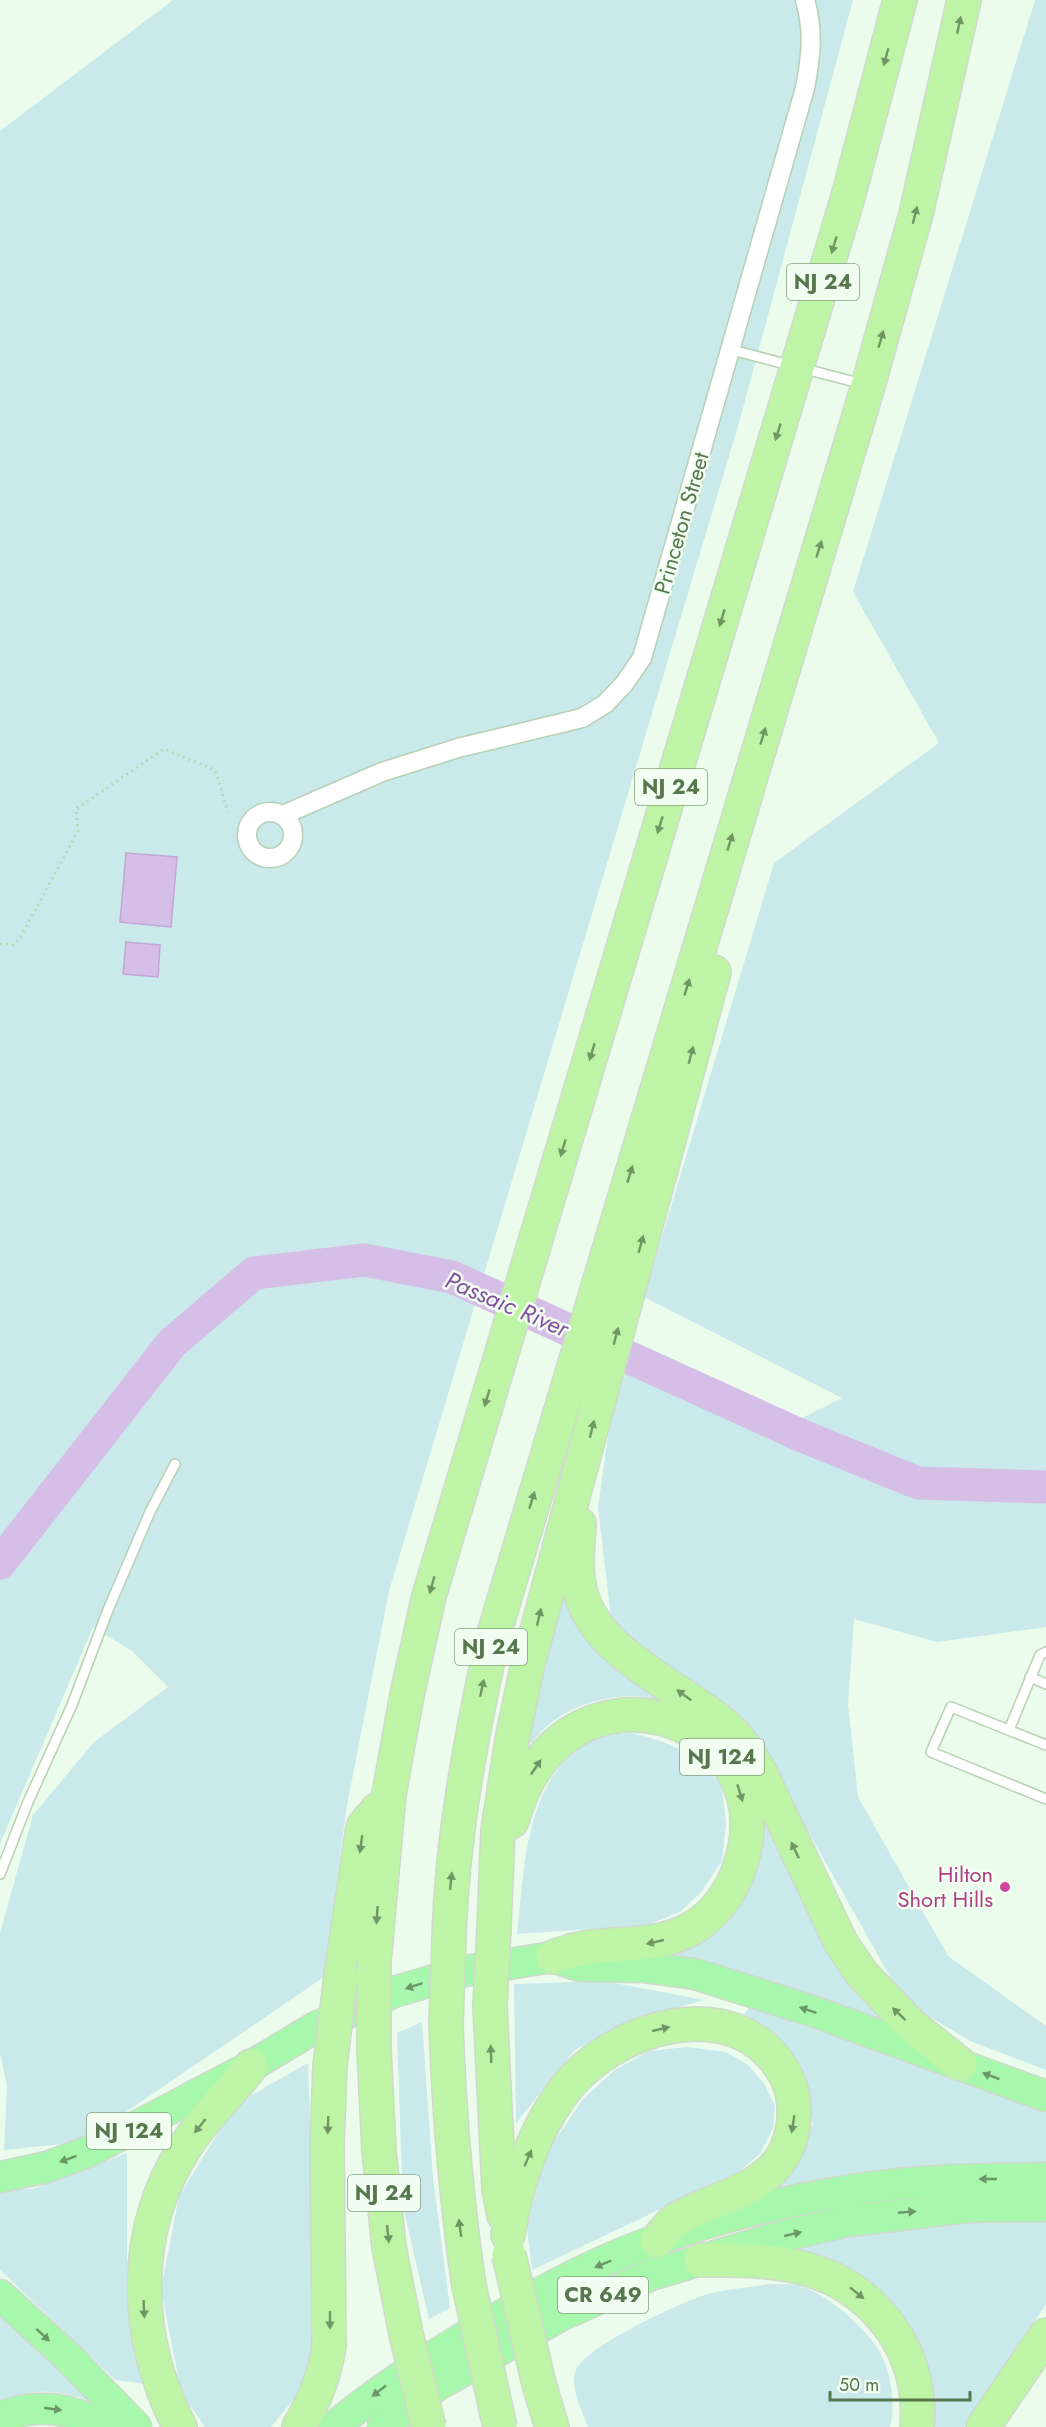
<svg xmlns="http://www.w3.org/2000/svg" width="1046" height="2427" font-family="Jost,sans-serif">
	<rect width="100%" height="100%" fill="#ebfcec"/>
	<path fill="#c9e9ea" d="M173,0h680l-114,423 -350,1168 -42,214 -23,172 -242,165 -78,8 3,-64 -7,-33v-120l33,-118 61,-73 74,-55 -36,-36 -39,-24 -93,217v-1713z
		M1035,0h11v1627l-109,15 -83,-23 -6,85 10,93 90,159 98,70v44l-76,-29 -66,-40 -150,-265 -142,-110 -14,-119 13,-91 15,-44 148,60 68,-34 -198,-101 130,-434 165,-120 -86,-151z
		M564,1581l110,126c-10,-3 -21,-8 -31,-10 -40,-5 -89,13 -111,46l-5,-1z
		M630,1733c47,10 57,19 92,51l4,40 -4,37 -21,31 -21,20 -33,13 -130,9c8,-67 7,-164 81,-196 9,-4 22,-4 32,-5z
		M760,1815l7,2 117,201 -1,2 -221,-63 27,-13z
		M604,1981l100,19 -71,20 -58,30 -59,73 -2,-139z
		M755,2002l291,108v53l-100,3 -186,31 46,-70 7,-1c-4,-54 -20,-85 -69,-112z
		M422,2022l11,155 17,131 -21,11 -26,-112 -6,-174z
		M687,2047l39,5 21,12 17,19 11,23 -2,22 -13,26 -23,19 -205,97 -5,-42 19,-75 38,-55 31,-28 34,-19z
		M308,2063l9,261 -6,54 -40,49h-66l-24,-35 -20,-103 18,-93 57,-92z
		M127,2153v136l18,95 -30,-4 -115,-110v-81h32z
		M1046,2218v86l-82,123h-37l-3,-53 -127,-123v-6c81,-22 166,-23 249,-27z
		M768,2284c10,1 23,-1 32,2 29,8 75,49 85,77 7,21 10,43 5,64h-302c-6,-17 -19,-39 -12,-57 9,-23 103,-67 129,-75 19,-6 42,-7 63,-11z
		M0,2311l102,94c-44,-15 -57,-18 -102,-5z"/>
	<path fill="#d6bfe6" stroke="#c3a6d8" stroke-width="1.5" d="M126,853l51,4 -6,70 -51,-5z
		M126,942l34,3 -2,32 -35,-3z"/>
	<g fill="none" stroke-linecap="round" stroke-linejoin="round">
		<path stroke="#d6bfe6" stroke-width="33" d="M0,1563l172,-220 82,-70 110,-13 88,17 348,158 118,48 128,4"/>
		<defs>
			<path id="lane" d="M732,350l131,34
				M1030,1677l16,7
				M1009,1730l31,-75 6,-3
				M1046,1745l-95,-38 -20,45 115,47
				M0,1874l28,-72 44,-97 36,-95 42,-98 25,-48"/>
			<path id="street" d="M247 835a23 23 0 1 1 46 0a23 23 0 1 1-46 0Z
				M283,815l99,-43 76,-24 124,-30 23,-14 19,-20 18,-26 163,-570c6,-31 9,-57 0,-88"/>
			<path id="primary" d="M0,2177l47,-10 43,-16 161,-85 65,-39 78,-35 71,-21 88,-14 27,9 62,1 53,7 120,38 231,84
				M0,2295l68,62 68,70
				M0,2417c38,-14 69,-10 104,10
				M334,2427c46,-39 97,-71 150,-101 25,-14 49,-30 75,-43 95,-51 221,-85 329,-98 52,-6 105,-6 158,-7
				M383,2427l55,-42 122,-69 91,-41 131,-39 67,-15 119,-14 78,-1"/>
			<path id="highway" d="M579,1524c-1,24 -5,50 3,73 20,63 107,92 152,137 10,11 18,25 26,38l81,171 21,31 49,51 49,39
				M512,1821c50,-183 278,-104 228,45 -8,26 -26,50 -49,63 -36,20 -74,12 -112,20 -8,2 -17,5 -26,8
				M494,1929l4,-99 14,-90 15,-72 187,-696
				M449,1939c3,-102 22,-202 44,-302l375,-1251 48,-172 48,-214
				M374,1962l15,-168 18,-99 22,-99 419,-1399 52,-197
				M341,1976l22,-149 14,-17
				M490,2006l9,183 5,26
				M446,2023c3,89 10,175 23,263
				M374,2050l5,101 10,96 17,87
				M508,2235c8,-49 23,-98 52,-139 48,-70 180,-111 227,-18 10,21 9,49 0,70 -18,42 -73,50 -108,70 -9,5 -16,15 -22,23
				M701,2260c76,-1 144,2 192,71 19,29 27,62 24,96
				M539,2384l13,43
				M180,2427c-47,-90 -50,-197 7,-283 19,-29 44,-51 64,-78
				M299,2427c15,-25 26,-52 30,-82l-2,-201 3,-78
				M983,2427l63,-92"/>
		</defs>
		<use href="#lane" stroke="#b7d1b3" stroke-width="12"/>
		<use href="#street" stroke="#b7d1b3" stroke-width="21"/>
		<use href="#primary" stroke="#d0d9cd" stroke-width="33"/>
		<use href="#highway" stroke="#d0d9cd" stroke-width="36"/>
		<path stroke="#afd7a6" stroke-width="3" stroke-dasharray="1.5 4.5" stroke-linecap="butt" d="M0,944l13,1 7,-7 58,-107 -2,-22 88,-60 51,21 13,42"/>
		<use href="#lane" stroke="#fff" stroke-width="9"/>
		<use href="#street" stroke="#fff" stroke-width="18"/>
		<use href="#primary" stroke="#a7f8ac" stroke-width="30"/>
		<use href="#highway" stroke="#bdf4a5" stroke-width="33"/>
		<defs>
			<path id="highway-bridge" d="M374,1962v88
				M490,2006l4,-77
				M446,2023l3,-84
				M330,2066l11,-90
				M509,2255l30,129
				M469,2286l31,141
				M406,2334l23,93"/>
		</defs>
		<use href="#highway-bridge" stroke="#d0d9cd" stroke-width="36" stroke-linecap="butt"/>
		<use href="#highway-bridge" stroke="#bdf4a5" stroke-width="33"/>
	</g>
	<defs><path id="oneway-solid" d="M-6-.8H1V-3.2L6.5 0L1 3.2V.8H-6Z" transform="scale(1.5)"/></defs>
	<g fill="#709664">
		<use href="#oneway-solid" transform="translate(959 25) rotate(-78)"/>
		<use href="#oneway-solid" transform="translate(886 57) rotate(105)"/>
		<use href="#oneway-solid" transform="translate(915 215) rotate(-76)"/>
		<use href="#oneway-solid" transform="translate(834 245) rotate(107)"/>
		<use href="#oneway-solid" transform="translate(881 339) rotate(-74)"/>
		<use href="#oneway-solid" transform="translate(778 432) rotate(107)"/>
		<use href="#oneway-solid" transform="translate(819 549) rotate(-73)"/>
		<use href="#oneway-solid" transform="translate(722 618) rotate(107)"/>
		<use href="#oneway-solid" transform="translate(763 736) rotate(-73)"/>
		<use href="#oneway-solid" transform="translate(660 825) rotate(107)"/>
		<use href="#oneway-solid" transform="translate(730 842) rotate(-73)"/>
		<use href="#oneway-solid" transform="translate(687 987) rotate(-73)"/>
		<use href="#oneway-solid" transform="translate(592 1052) rotate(107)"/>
		<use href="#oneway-solid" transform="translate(691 1055) rotate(-75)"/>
		<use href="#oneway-solid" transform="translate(563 1148) rotate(107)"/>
		<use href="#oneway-solid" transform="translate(630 1174) rotate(-73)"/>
		<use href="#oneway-solid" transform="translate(641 1244) rotate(-75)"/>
		<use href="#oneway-solid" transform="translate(616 1336) rotate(-75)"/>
		<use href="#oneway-solid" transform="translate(487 1398) rotate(107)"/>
		<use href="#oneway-solid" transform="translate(592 1429) rotate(-76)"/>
		<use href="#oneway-solid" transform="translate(532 1500) rotate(-73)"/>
		<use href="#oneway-solid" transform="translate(432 1585) rotate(106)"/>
		<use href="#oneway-solid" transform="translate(539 1617) rotate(-77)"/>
		<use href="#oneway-solid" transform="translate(482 1688) rotate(-78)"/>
		<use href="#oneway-solid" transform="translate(684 1695) rotate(-144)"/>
		<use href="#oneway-solid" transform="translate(536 1767) rotate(-56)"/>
		<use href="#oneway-solid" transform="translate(740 1793) rotate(73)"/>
		<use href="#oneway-solid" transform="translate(361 1844) rotate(98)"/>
		<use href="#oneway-solid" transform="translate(795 1850) rotate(-115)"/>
		<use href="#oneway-solid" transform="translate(451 1881) rotate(-84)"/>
		<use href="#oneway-solid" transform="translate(377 1915) rotate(94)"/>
		<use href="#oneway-solid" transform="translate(655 1942) rotate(167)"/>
		<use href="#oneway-solid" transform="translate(899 2014) rotate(-137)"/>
		<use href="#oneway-solid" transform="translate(661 2029) rotate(-13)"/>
		<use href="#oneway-solid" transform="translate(491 2054) rotate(-92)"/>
		<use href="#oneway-solid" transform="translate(793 2124) rotate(99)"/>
		<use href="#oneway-solid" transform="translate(328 2125) rotate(92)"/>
		<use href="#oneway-solid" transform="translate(200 2126) rotate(129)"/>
		<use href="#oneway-solid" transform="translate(528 2158) rotate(-67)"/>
		<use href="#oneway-solid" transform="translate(460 2228) rotate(-98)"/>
		<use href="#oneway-solid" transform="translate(388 2234) rotate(84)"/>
		<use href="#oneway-solid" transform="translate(857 2293) rotate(39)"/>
		<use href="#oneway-solid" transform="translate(144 2309) rotate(87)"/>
		<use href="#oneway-solid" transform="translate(330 2320) rotate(90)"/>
	</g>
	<g fill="#6b9766">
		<use href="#oneway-solid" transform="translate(414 1986) rotate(162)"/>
		<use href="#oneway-solid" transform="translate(808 2010) rotate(-162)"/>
		<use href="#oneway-solid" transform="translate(991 2076) rotate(-159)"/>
		<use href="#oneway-solid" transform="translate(68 2159) rotate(160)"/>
		<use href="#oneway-solid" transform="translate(988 2179) rotate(180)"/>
		<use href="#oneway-solid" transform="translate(907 2212) rotate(-5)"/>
		<use href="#oneway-solid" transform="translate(793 2234) rotate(-13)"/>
		<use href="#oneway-solid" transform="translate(603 2264) rotate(157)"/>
		<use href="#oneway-solid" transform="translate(43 2335) rotate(43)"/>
		<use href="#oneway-solid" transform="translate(379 2391) rotate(142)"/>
		<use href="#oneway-solid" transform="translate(53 2409) rotate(8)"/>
	</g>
	<circle fill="#d1479c" stroke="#f2fef2" stroke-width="2" cx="1005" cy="1887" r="6"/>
	<g text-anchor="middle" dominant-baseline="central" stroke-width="5" stroke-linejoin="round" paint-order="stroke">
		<g fill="#f2fef2" stroke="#86a07f" stroke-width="1.5">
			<rect x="787" y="264" width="72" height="36" rx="4.5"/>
			<rect x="635" y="769" width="72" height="36" rx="4.5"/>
			<rect x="455" y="1629" width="72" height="36" rx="4.5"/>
			<rect x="680" y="1739" width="84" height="36" rx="4.5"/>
			<rect x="87" y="2113" width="84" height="36" rx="4.5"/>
			<rect x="348" y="2175" width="72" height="36" rx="4.5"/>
			<rect x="558" y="2277" width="90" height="36" rx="4.5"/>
		</g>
		<g font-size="21" font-weight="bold" fill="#57774e">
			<text x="823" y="282">NJ 24</text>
			<text x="671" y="787">NJ 24</text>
			<text x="491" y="1647">NJ 24</text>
			<text x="722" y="1757">NJ 124</text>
			<text x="129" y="2131">NJ 124</text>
			<text x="384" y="2193">NJ 24</text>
			<text x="603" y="2295">CR 649</text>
		</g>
		<g font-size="22" fill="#57774e" stroke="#f2fef2">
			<text transform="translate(681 523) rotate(-74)">Princeton Street</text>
		</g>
		<g font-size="22" fill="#b23c85" stroke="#f2fef2" text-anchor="end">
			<text x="993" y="1874">Hilton<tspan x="993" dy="25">Short Hills</tspan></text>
		</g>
		<g font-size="24" font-style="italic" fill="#80529f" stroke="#f2fef2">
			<text transform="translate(507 1304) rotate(23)">Passaic River</text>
		</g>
	</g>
	<path d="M830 2391v9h140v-9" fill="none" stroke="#57774e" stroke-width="3"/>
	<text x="839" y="2391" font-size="18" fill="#57774e" stroke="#f2fef2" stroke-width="4.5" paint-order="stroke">50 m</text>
</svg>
